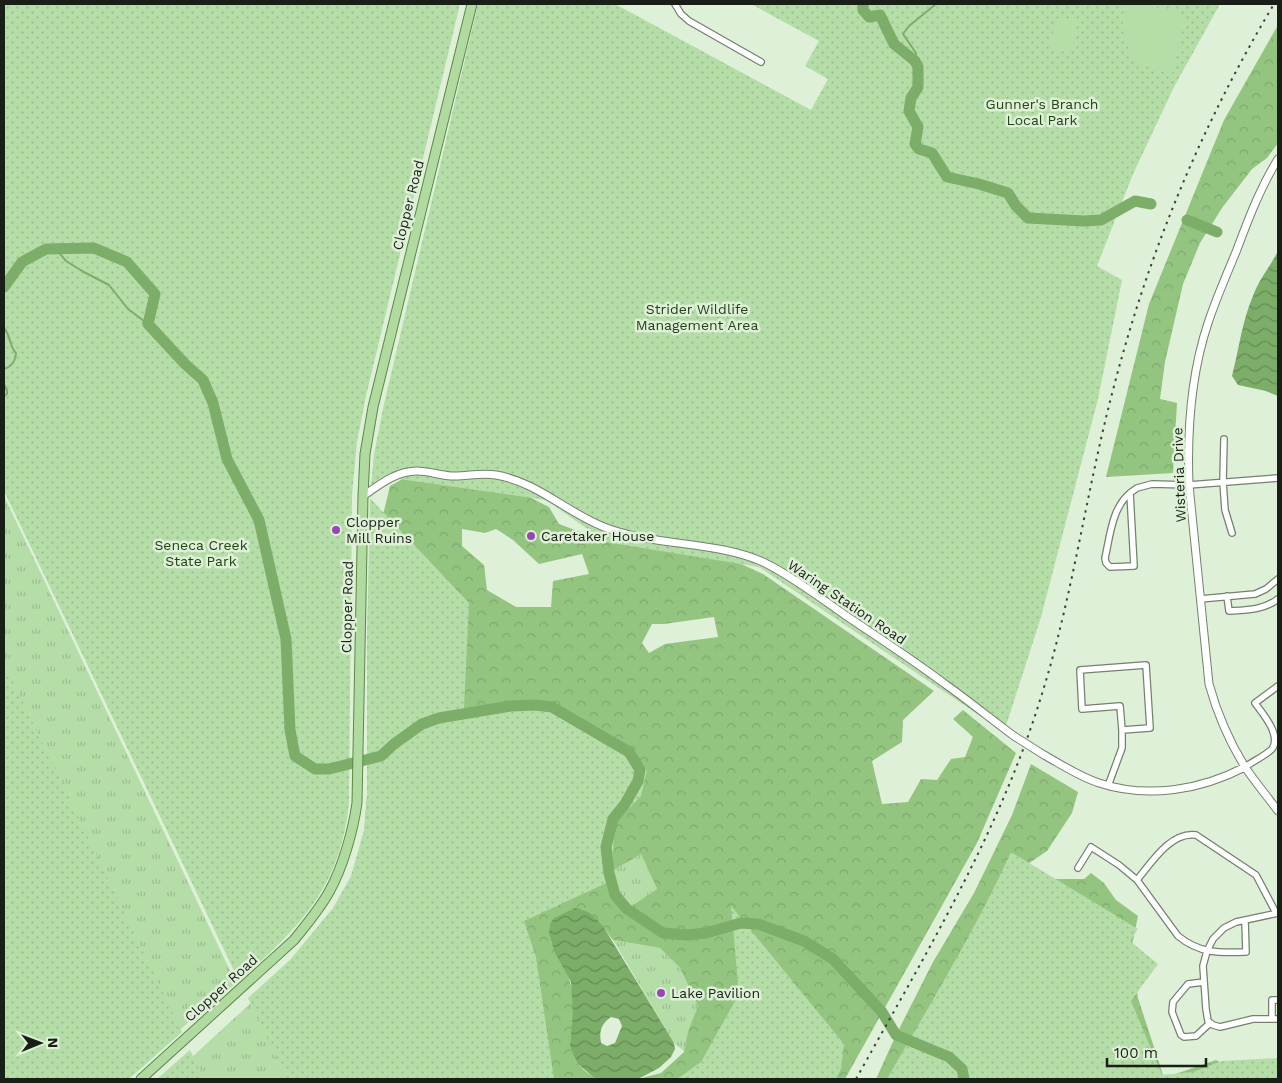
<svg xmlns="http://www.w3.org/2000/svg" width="1282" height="1083" font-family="'Work Sans',sans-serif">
	<defs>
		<pattern id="grass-tufts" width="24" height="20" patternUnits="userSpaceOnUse" patternTransform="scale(1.25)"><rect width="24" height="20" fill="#b5dda7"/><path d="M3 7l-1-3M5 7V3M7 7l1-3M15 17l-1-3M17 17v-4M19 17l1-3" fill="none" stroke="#9bbd8f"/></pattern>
		<pattern id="forest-crowns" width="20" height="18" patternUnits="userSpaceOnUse" patternTransform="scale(1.25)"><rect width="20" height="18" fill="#93c580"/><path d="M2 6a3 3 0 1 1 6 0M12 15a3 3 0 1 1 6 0" fill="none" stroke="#7ea96e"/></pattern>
		<pattern id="park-dots" width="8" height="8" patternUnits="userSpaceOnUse" patternTransform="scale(1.25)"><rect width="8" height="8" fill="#b5dda7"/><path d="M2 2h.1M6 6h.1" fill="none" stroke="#9bbd8f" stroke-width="1.8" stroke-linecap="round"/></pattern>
		<pattern id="water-waves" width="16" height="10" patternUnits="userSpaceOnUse" patternTransform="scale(1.25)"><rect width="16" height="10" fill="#7cad69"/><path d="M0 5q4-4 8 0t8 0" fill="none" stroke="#658c55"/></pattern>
	</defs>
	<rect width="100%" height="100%" fill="#def1d8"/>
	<path fill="url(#grass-tufts)" d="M4,496l232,487 -59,49 -173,-355z
		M641,854l16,35 -30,20 -12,-14 -6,-22z
		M613,940l47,8 20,20 18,38 -10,25 -3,21 -11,-9z
		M253,1001l40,78h-92l-10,-21z"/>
	<path fill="url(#forest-crowns)" fill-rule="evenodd" d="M1278,25v118l-11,15 -15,11 -30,39 -22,35 -17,41 -18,78 -5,37 17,4 -4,70 -67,4 43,-173 75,-184z
		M406,477l99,8 44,22 10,17 32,12 135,21 37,17 171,117 -31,29 -1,22 -30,19 10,43 26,-2 13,-23 16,1 14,-21 14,-2 8,-20 -20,-18 10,-9 53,43 -39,90 -132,236h-207l23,-6 23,-21 4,-21 10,-25 -18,-38 -20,-20 -47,-8c-9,-12 -17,-24 -31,-31l-32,15c-2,28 14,34 20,58 4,11 4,26 3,38 -1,12 -5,24 0,35 4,10 15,20 24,24h-136l-97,-246 6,-75 8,-222 12,-50zM462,529l23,4 11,-4 17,11 26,24 43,-10 7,20 -36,7 -2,26h-35l-29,-17 -3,-25 -22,-19zM714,617l4,20 -53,7 -16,9 -7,-10 10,-19h12zM641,854l16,35 -30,20 -12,-15 -6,-21z
		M1031,764l47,28 -6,21 -25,38 -28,19 10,9h55l7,-6 13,10 12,17 22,16 -7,34 7,48 26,80 52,-18 35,19h-375l20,-44 37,-73 41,-69 38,-78z"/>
	<path fill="url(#park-dots)" d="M4,4h456l-94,392 -9,46 -5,53 -3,307c-8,85 -49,125 -110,179l-235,-490z
		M478,4h137l196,106 17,-31 -23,-13 14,-25 -68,-37h469l-46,83 -41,87 -36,92 25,14 -24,119 -57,218 -37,115 -245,-165 -153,-25 -60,-42 -154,-22 -22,20 99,105 -5,105 96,-2 87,64 -6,26 -26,27 -4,58 -87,40 12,36 18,122h-267l-39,-81 42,-38 43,-52 18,-32 13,-46 3,-33v-161l3,-138 4,-44 10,-50z
		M4,663l178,369 -53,47h-125z
		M1011,852l127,77 -8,12 28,23 -27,37 31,74 31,-3 29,-11 56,-3v21h-391c43,-75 88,-148 124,-227z
		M731,906l113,138 -3,25 -5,10h-159l24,-17 38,-68z
		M190,1050l14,29h-47z"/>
	<path fill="#b5dda7" d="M1125,4h18l43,11 -14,58c-41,-4 -55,-31 -47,-69z
		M1055,18l21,3 -4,30 -22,-3z"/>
	<path fill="url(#water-waves)" fill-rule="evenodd" d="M1278,251v145l-12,-5 -28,-6 -6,-9c7,-27 10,-55 21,-80 6,-17 17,-29 25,-45z
		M575,908c13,1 20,9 28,18l71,117 1,6 -4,8 -12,11 -21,11h-41l-4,-2 -15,-13 -5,-9 -3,-9 3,-34 -2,-30 -17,-31 -5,-18 1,-9 4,-6zM611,1017l8,2 3,7 -7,17 -8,3 -6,-3c-2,-12 0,-19 10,-26z"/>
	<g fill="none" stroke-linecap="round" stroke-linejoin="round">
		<path stroke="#7cad69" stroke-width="2" d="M915,61l1,-8 -13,-19 6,-8 27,-22
			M56,249l10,12 16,10 27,14 19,24 20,15
			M4,328c7,8 5,18 12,25 -1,9 -4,13 -12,16
			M4,384l3,7v3l-3,2"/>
		<path stroke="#7cad69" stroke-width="11" d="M863,4v6l6,7 11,-2 14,29 21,17 3,6v20l-7,11 -2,13 9,16 -3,17 4,5 13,4 15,24 32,7 29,9 8,13 12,12 56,3 17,-1 34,-19 16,3
			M1187,220l30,12
			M4,287l18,-25 24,-13 48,-1 33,14 28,32 -7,30 37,40 18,16 10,23 14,56 32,61 27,119 4,91 5,26 20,13h14l52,-13 13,-12 28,-20 17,-6 72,-12 24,-1 17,2 77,45 11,18 -2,11 -13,23 -12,15 -7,28 3,26 6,22 12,14 36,24 24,2 19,-2 35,-10 17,1 46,17 29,18 49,53 14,23 53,22 13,12 2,10"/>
		<defs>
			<path id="minor" d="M675,4l6,10 8,7 72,41
				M1224,439l-1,43 2,28 7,23
				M1130,493c-18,15 -20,43 -25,65l1,5 4,4 24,-1 -4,-73 7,-5 15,-4 37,1 89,-7
				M1227,596l2,15c17,-1 35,-1 49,-12
				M1200,599l55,-5 11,-5 12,-10
				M1245,767c8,-6 20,-11 27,-18 10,-14 -10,-36 -17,-46l23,-17
				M1108,786l14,-38v-18l28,-2 -4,-63 -66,5 2,39 38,-3 2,24
				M1078,868l13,-21 28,18 18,15 41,56c22,18 42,17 68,16l-1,-31
				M1137,880c14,-17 34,-49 59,-45l60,40 20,38
				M1278,913l-42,9 -12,6 -11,11 -6,12 -4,15 3,43 2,12 5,4 7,2 33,-8h25
				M1204,982l-16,2 -15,18 -1,10 9,23 3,2 12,-1 14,-13
				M1272,1019v-19h6"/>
			<path id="tertiary" d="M1278,159c-18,29 -30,61 -42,93 -10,24 -20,47 -28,71 -17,51 -21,108 -19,162l20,199c8,29 20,57 36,83 10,15 22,29 33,44
				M363,496c16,-11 33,-25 54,-25 11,0 22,4 34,5 15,1 29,-4 45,-1 41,7 70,37 108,52 51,20 109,13 159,35 29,14 56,35 82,53 34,23 68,45 100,69 24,17 46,35 69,52
				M1044,755c18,10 36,22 55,28 49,16 102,7 146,-16"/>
			<path id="primary" d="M141,1079l153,-139c12,-15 25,-30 35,-48 14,-25 24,-61 28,-89l6,-307 2,-42 8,-47 99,-403"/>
		</defs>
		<use href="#minor" stroke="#72826c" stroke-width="8"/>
		<use href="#tertiary" stroke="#72826c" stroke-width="9"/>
		<use href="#primary" stroke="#5a8947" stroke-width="11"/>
		<use href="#minor" stroke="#fff" stroke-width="5.5"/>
		<use href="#tertiary" stroke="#fff" stroke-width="7"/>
		<use href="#primary" stroke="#b1daa1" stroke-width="9"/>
		<path stroke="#3c4539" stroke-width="2" stroke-dasharray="2.5 5" stroke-linecap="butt" d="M856,1079c69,-124 143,-246 185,-382 32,-101 45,-205 72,-307 35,-136 89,-266 161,-386"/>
		<defs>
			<path id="tertiary-bridge" d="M1014,736l30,19"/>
		</defs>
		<use href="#tertiary-bridge" stroke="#72826c" stroke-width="9" stroke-linecap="butt"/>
		<use href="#tertiary-bridge" stroke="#fff" stroke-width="7"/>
	</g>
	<g fill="#9945b3" stroke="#def1d8" stroke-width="2">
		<circle cx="336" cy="530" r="5"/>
		<circle cx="531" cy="536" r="5"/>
		<circle cx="661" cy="993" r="5"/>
	</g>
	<g text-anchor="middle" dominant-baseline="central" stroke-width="5" stroke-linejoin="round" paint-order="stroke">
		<g font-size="14" fill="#224314" stroke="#def1d8">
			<text x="1042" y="104">Gunner's Branch<tspan x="1042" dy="16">Local Park</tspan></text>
			<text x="697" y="309">Strider Wildlife<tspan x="697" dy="16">Management Area</tspan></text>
			<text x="201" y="545">Seneca Creek<tspan x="201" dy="16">State Park</tspan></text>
		</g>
		<g font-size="14" fill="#191f16" stroke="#def1d8">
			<text transform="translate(408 205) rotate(-76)">Clopper Road</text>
			<text transform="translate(1179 475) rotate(-92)">Wisteria Drive</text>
			<text transform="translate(847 602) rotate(34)">Waring Station Road</text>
			<text transform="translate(347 607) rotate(-89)">Clopper Road</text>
			<text transform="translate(221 988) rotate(-42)">Clopper Road</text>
		</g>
		<g font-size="14" fill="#191f16" stroke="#def1d8" text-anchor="start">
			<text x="346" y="522">Clopper<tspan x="346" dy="16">Mill Ruins</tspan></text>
			<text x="541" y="536">Caretaker House</text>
			<text x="671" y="993">Lake Pavilion</text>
		</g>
	</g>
	<rect width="1282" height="1083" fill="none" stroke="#191f16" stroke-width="10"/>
	<g transform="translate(40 1043) rotate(89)" stroke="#def1d8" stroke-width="4" paint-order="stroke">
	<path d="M0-4L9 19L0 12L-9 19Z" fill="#191f16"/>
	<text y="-8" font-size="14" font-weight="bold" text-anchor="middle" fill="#191f16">N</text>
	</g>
	<path d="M1107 1058v8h99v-8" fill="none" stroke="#191f16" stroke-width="2.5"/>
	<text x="1114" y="1058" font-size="15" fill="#191f16" stroke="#def1d8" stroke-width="4" paint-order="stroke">100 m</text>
</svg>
